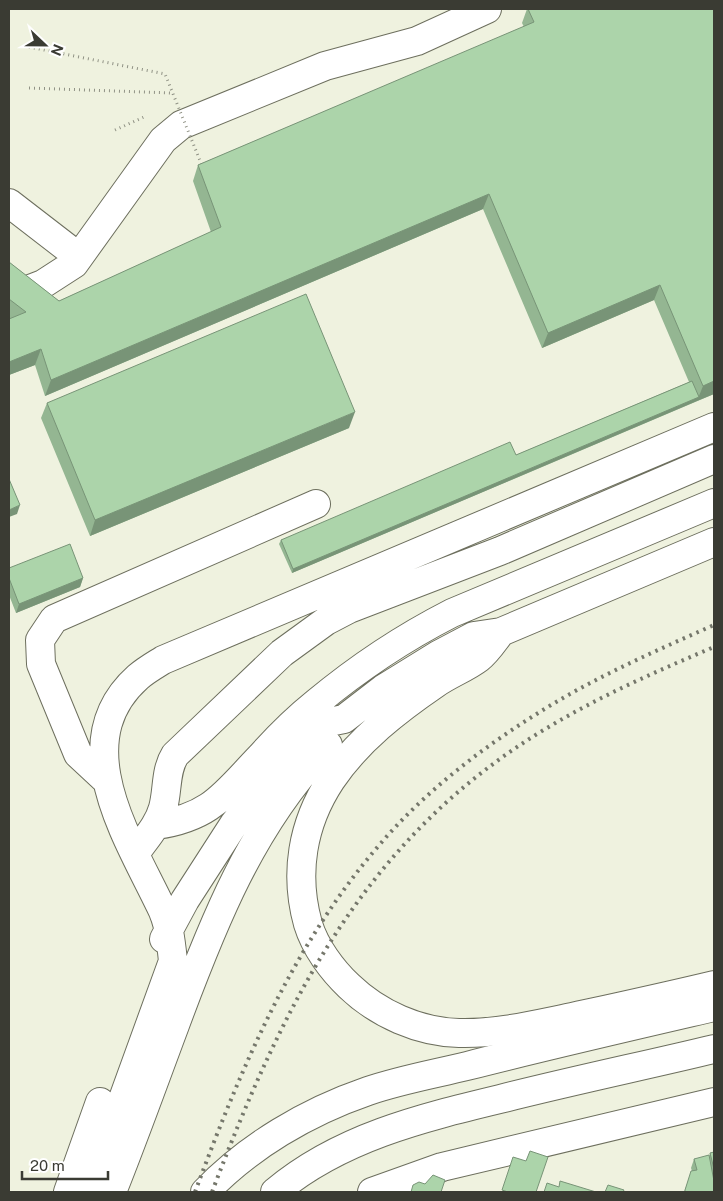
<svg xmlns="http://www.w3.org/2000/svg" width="723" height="1201" font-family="'Public Sans',sans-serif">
	<rect width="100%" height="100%" fill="#eff2df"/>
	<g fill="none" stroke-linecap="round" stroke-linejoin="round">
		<defs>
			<path id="minor" d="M9,203l70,54
				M9,297l34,-13 31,-20 89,-124 18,-15 144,-59 92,-25 70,-32
				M501,632c-7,9 -14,20 -22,26 -13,10 -30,16 -44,26 -38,26 -77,56 -104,96 -29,44 -37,94 -23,144 7,23 24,46 41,62 29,28 70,46 110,47 35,1 70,-7 104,-14 50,-11 101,-22 151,-34
				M107,781l-29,-27 -37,-90 -1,-24 14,-21 262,-115
				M157,825c55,-8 68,-32 104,-69 17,-19 35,-37 55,-53 42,-35 87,-65 136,-90l262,-110
				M135,854c10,-15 23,-28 28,-46 5,-18 2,-37 12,-53l107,-102 44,-32 23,-12 151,-58 214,-92
				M164,939l21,-39 49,-76 16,-20 64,-70 15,-12 15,-3 39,-30 55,-34 36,-19 27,-4 213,-90
				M68,1192l32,-90
				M96,1192l3,-27 74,-204c-2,-19 -4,-39 -13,-56 -32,-67 -95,-163 -22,-228 8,-7 17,-12 25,-17l551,-233
				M112,1192c22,-55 42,-111 63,-167 37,-100 77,-202 153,-280
				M275,1192c64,-54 146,-74 225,-93 71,-18 143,-33 214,-50
				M372,1192l70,-25 272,-65"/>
			<path id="highway" d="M205,1192c44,-46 102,-80 163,-101 32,-11 66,-17 99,-25 82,-21 165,-40 247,-59"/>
		</defs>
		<use href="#minor" stroke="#6d6f5e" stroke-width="30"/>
		<use href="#highway" stroke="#6d6f5e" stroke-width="30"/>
		<path stroke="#909285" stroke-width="3" stroke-dasharray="1 4" stroke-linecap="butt" d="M29,88l143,5
			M115,130l29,-13"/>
		<use href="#minor" stroke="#fff" stroke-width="28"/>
		<use href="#highway" stroke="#fff" stroke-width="28"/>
		<path stroke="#75776b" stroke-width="4" stroke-dasharray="2.5 5" stroke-linecap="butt" d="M195,1192c46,-124 98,-248 186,-349 43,-50 98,-93 154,-128 56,-36 118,-63 179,-90
			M212,1192c72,-190 154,-356 335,-464 53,-32 110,-57 167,-81"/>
		<path stroke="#909285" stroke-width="3" stroke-dasharray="1 4" stroke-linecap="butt" d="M29,47l136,27 38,94"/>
	</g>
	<path fill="#94b692" d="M527,9h187v385l-422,179 -13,-29 2,-4 235,-85 173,-73 -35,-82 -112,48 -59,-139 -438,187 -10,-31 -26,10v-113l50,39 152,-69 -18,-51 5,-16 326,-138 -2,-4z
		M47,403l302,25 -259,108 -49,-118z
		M9,568l74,10 -3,9 -64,26 -7,-18z
		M714,1152v40h-30l8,-21 -1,-3 3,-9 15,-2 1,-4z"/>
	<path fill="#789477" d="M489,194l-6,15 -438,187 6,-16z
		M660,285l-6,15 -112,48 6,-15z
		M41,349l-6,16 -26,10v-13z
		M714,381v13l-17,7 6,-15z
		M699,397l-2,4 -405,172 1,-4z
		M355,412l-6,16 -259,108 5,-16z
		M20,505l-3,9 -8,3v-7z
		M83,578l-3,9 -64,26 3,-9z"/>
	<path fill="#acd4aa" stroke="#789477" d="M528,9h186v372l-11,5 -43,-101 -112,48 -59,-139 -438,186 -10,-31 -32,13v-43l17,-7 -17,-13v-37l50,39 162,-74 -23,-62 336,-143z
		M306,294l49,118 -260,108 -48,-117z
		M692,381l7,16 -406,172 -12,-29 229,-98 6,13z
		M9,479l11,26 -11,5z
		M70,544l13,34 -64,26 -10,-26v-10z
		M530,1151l18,6 -12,35h-28l-6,-2 11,-33 13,4z
		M714,1152v17l-4,-16z
		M709,1155l5,26v11h-29v-2l6,-19 6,-1 -3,-11z
		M433,1175l12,5 -4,12h-30l2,-7 6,-3 6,2z
		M560,1181l36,11h-52l3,-9 12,4z
		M608,1185l16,5 -1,2h-18z"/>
	<rect width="723" height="1201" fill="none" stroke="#3a3b33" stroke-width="20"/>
	<g transform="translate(45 45) rotate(112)" stroke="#ffffff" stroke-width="4" paint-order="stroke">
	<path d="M0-4L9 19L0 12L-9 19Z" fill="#3a3b33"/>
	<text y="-8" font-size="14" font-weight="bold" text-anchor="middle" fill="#3a3b33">N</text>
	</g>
	<path d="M22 1171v8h86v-8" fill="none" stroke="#3a3b33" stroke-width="2.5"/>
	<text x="30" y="1171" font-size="15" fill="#3a3b33" stroke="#ffffff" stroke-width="4" paint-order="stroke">20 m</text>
</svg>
